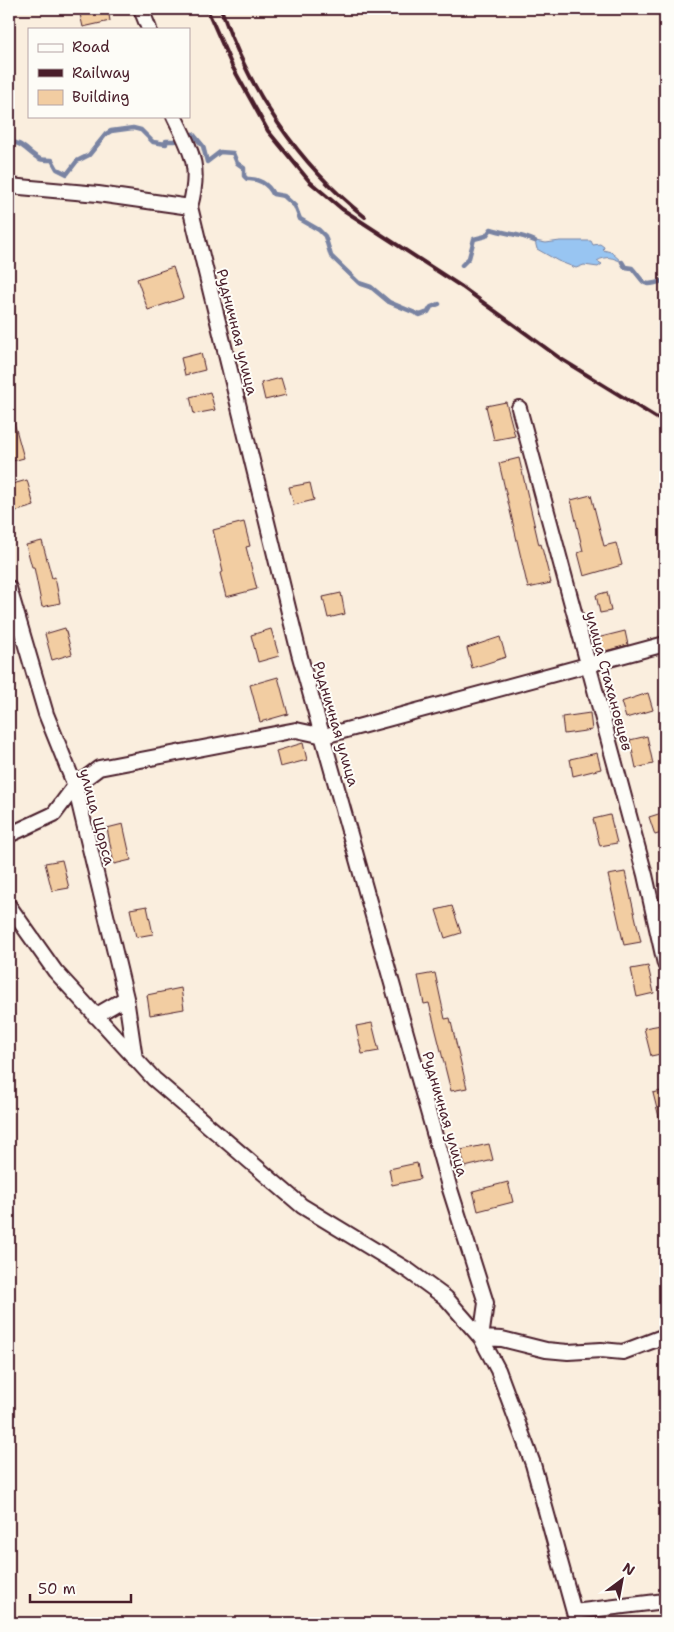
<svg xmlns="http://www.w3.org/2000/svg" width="674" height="1632" font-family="'Shantell Sans',sans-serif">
	<rect width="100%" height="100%" fill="#faeede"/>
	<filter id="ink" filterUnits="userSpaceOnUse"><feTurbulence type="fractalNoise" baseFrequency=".02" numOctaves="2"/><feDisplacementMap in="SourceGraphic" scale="10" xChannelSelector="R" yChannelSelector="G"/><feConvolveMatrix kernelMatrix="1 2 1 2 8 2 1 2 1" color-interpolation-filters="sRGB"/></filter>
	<g filter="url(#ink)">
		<path fill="#98c5f2" stroke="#7983a2" d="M560,241h31l2,4 7,-1 4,3 -1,3 8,2 11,10c-9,-4 -15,-7 -25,-1l5,3 -4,3 -14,-2 -8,3 -18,-7 -21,-12 -2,-8 11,2z"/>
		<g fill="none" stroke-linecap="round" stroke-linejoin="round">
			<path stroke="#7983a2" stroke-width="4.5" d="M9,142c13,-1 20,12 31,17 3,1 8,1 12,1l5,9 10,5 10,-13 12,-6 17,-21 5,-3 22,-3 8,2 12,12 13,2v-3c9,0 20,1 27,-7l10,12 4,16 13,-10 13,1 4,10 7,5v8l3,3c11,-1 21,5 26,15l11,2 11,10 5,13 19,11 6,6 6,20 28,27 12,4 18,15 19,8 12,5 8,-3 3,-5 8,-3
				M622,262l3,5 7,1c14,16 10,20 33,12
				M462,265l7,-7 5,-19 12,-3 5,-7c15,5 30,5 44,12"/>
		</g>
		<path fill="#f2cda2" stroke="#4a1f2b" d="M86,9h22l2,12 -27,6 -4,-17z
			M173,267l10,31 -35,12 -11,-31z
			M201,353l4,17 -20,5 -4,-17z
			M281,378l5,17 -21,5 -4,-17z
			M210,392l5,18 -21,4 -4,-17z
			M506,402l9,34 -21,4 -8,-34z
			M12,415l12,43 -15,4v-46z
			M519,458l20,87 2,-1 10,39 -23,5 -29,-125z
			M27,480l7,26 -20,6 -5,-27z
			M310,483l4,17 -20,5 -5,-18z
			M591,495l13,51 12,-3 6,22 -38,11 -6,-23 5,-2 -12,-51z
			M244,522l6,24 -4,1 11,42 -31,8 -6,-24 3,-1 -10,-42z
			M42,541l10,37 3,-1 5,26 -18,4 -8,-40h-2l-6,-22z
			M607,592l4,19 -11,2 -4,-18z
			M341,593l4,21 -17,4 -5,-21z
			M65,628l7,26 -20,6 -7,-26z
			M271,629l8,27 -21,6 -7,-27z
			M625,631l3,14 -27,7 -4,-14z
			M500,637l6,20 -34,11 -5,-20z
			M278,677l10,37 -28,8 -10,-37z
			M648,693l5,17 -27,8 -5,-16z
			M590,713l2,17 -28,4 -2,-17z
			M647,736l6,28 -17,4 -6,-28z
			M303,743l4,17 -27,7 -4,-16z
			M597,753l4,16 -28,7 -3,-17z
			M665,812v20l-10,3 -6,-18z
			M610,815l7,28 -17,3 -7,-27z
			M123,824l8,36 -17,4 -7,-36z
			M62,860l7,28 -17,3 -7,-28z
			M625,872l16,70 -17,3 -16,-70z
			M147,906l6,28 -17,3 -6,-28z
			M452,906l9,27 -16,5 -9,-28z
			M648,966l6,27 -17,4 -6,-28z
			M435,973l10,46 5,-1 17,70 -16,3 -22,-88 -5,1 -6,-28z
			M181,988l3,21 -34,6 -3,-20z
			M372,1023l7,28 -17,3 -6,-28z
			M661,1025l4,28 -14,3 -7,-28z
			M665,1090v34l-4,1 -8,-32z
			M489,1144l4,16 -28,7 -4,-17z
			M417,1163l3,16 -28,6 -3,-16z
			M508,1182l5,20 -35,9 -5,-20z"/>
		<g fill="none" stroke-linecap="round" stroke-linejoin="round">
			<defs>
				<path id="minor" d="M141,9l8,20
					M174,116c18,37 27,50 16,91l109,446 150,533 37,117 -5,35 21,1 44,11 22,2 33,-2 22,2 42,-16
					M9,186l89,8 92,13
					M519,408l126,467 20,89
					M9,588l37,126 29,72 51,212 9,61
					M9,835l45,-21 21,-28 24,-18 197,-38 28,6 341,-92
					M9,906l46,65 99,108 148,127 107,65 37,27 35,40 17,32 35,94 44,159
					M95,1016l31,-18
					M574,1612l91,-11"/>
			</defs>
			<use href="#minor" stroke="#4a1f2b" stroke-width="18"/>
			<use href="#minor" stroke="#fdfcf7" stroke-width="14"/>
			<path stroke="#4a1f2b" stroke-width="4" d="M207,9l25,57 36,65 42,51 32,27 120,78 99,72 104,64
				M221,9c28,81 76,154 144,208"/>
		</g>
	</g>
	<g text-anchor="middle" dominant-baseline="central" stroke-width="4" stroke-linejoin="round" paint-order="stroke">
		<g font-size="15" fill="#4a1f2b" stroke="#fdfcf7">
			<text transform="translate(237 332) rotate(76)">Рудничная улица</text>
			<text transform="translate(609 681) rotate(75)">улица Стахановцев</text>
			<text transform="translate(336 724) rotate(74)">Рудничная улица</text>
			<text transform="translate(97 817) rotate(75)">улица Щорса</text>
			<text transform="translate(445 1114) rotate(74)">Рудничная улица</text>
		</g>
	</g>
	<rect width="674" height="1632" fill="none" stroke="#fdfcf7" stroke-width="30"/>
	<rect x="15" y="15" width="644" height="1602" fill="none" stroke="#4a1f2b" stroke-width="2" filter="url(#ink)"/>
	<rect x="28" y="28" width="162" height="90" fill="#fdfcf7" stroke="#b5a4a5"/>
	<rect x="38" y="44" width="25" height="8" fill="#fdfcf7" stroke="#b5a4a5"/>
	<text x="72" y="52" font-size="15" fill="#4a1f2b">Road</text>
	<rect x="38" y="69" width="25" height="8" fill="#4a1f2b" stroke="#b5a4a5"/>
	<text x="72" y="78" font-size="15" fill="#4a1f2b">Railway</text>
	<rect x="38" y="90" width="25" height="15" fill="#f2cda2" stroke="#b5a4a5"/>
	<text x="72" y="102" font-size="15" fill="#4a1f2b">Building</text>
	<g transform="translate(622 1580) rotate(32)" stroke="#fdfcf7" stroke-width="4" paint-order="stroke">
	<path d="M0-4L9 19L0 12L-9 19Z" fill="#4a1f2b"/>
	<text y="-8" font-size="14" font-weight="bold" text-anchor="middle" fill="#4a1f2b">N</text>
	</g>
	<path d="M30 1594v8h101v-8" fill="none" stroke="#4a1f2b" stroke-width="2.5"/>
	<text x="38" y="1594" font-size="15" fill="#4a1f2b" stroke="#fdfcf7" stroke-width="4" paint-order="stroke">50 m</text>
</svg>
